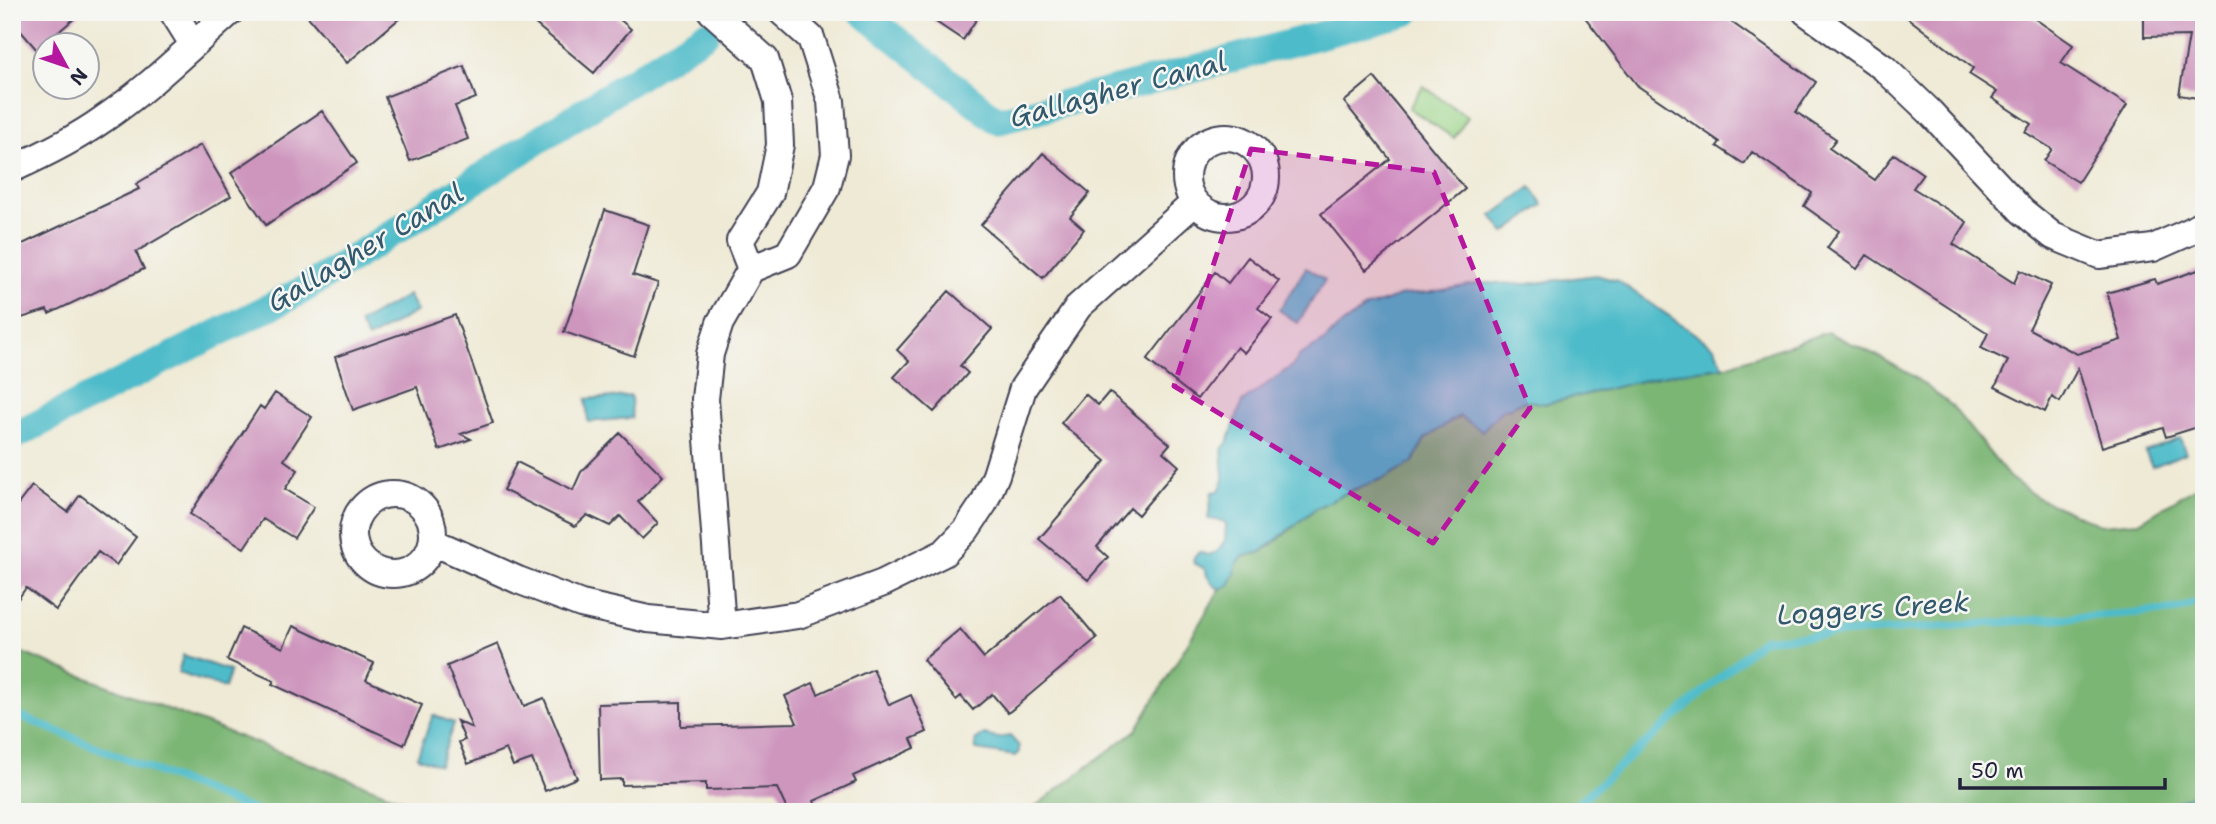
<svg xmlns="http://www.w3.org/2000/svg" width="2216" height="824" font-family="'Shantell Sans',sans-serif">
	<rect width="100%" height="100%" fill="#f6f6f2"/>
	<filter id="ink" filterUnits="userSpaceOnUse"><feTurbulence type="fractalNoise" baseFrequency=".0143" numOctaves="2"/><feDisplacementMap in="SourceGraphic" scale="14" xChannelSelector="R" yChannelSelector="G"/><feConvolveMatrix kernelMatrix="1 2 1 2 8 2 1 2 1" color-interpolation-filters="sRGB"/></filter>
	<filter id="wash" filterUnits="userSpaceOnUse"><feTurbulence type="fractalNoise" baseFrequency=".00686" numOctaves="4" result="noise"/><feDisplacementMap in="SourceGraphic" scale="28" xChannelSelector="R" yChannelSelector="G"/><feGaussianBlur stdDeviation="1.57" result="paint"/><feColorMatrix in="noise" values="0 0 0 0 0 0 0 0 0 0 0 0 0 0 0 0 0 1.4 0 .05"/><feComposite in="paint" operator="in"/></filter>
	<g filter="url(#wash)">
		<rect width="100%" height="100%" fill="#efead5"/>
		<path fill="#9ad487" stroke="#5e7b61" stroke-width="2" d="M1423,86l45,31 -14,21 -45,-30z"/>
		<path fill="#7bb674" stroke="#4e6c58" stroke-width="2" d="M1827,332l51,24 35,20 38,29 58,72 29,21 62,27 39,-3 65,-40v306l-46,24h-1130l108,-82 84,-141c19,-8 9,-23 23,-32 6,-4 14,-3 20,-6 20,-12 35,-31 54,-43 29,-18 63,-26 92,-44 8,-5 10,-18 17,-26 24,-22 48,-25 78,-30l5,1c13,-11 22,-8 37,-5l128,-31 50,-6z
			M12,649l423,163h-423z"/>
		<path fill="#4ebbc9" stroke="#386e82" stroke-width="2" d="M1531,187l12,18 -38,28 -13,-17z
			M1306,268l19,12 -27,43 -19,-13z
			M1596,275l22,6 96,66 10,20 -50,6 -128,31c-15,-3 -24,-6 -37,5l-5,-1 -22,23 -23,-15 -34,23 -12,23 -26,15 -37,14 -34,17 -55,44 -17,4 -8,8 -1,10 -6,11 -9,4c-9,-4 -13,-11 -15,-20l-11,-6 -1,-4 6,-7 9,3 9,-3 8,-12 1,-16 -3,-3 -15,-2 4,-27 7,-1 5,-11 -2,-31 6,-7 14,-40 51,-37 7,-10 23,-13 14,-14 28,-20 38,-13 24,-2 52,-10 49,1z
			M408,295l9,16 -49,28 -9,-16z
			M631,396l1,22 -44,4 -2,-23z
			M2180,438l6,15 -34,14 -7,-15z
			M183,655l47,16 -5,17 -47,-15z
			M433,715l21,8 -15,42 -22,-8z
			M984,735l13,3 13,-2 9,10v6l-4,4 -39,-6 -1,-9z
			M2204,788v24h-46z"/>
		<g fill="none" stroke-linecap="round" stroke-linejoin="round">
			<path stroke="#4ebbc9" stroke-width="8" d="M12,713l245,99
				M1568,812l195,-173 413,-29 28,-10"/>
			<path stroke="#4ebbc9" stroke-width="28" d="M862,12l136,109 409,-109
				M12,437l291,-147 402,-256"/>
		</g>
		<g id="blocks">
			<path fill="#ce95bd" d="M12,12h70l-45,38 -25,-29z
				M304,12h103l-60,51z
				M521,12h90l20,17 -37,44z
				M921,12h60l-18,28z
				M1581,12h136l99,70 -20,30 40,27 -7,9 46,32 19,-26 29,20 -10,14 54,34 -14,22 61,39 6,-13 31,15 -22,44 48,25 44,-14 -14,-47 48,-14 2,5 47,-16v157l-38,12 -3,-9 -61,19 -24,-79 -18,34 -8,-5 -7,15 -50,-25 13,-26 -27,-13 7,-15 -121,-78 -10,14 -30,-21 12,-17 -35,-25 8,-13 -60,-41 -8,12 -27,-18 3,-4 -82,-56z
				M1900,12h125l48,33 -12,18 66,42 -49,77 -34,-21 8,-12 -27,-17 6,-8 -39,-26 5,-6 -28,-18 4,-6z
				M2144,12h55v8h5v79l-25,-4 10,-59 -45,1z
				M464,66l12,32 -21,8 13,33 -58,22 -25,-64z
				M1374,77l91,112 -99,81 -45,-56 69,-55 -46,-57z
				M322,111l35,52 -91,62 -35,-52z
				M201,145l30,51 -95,56 8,17 -95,45 -2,-4 -35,11v-72l127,-60 -3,-5z
				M1043,153l47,40 -20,24 14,12 -41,49 -62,-53z
				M605,210l44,15 -16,50 25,8 -24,73 -70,-24z
				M1248,257l31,24 -21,27 14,11 -28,34 -7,-6 -40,52 -50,-39 68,-88 13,11z
				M949,291l43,38 -32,37 8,7 -34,39 -40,-35 15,-16 -12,-11z
				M455,315l38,108 -32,11 10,5 -32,11 -22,-63 -64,23 -18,-53z
				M1109,392l61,52 -7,8 16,14 -41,49 -8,-7 -33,39 11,10 -20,23 -49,-41 67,-78 -45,-38 24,-29 13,11z
				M275,393l37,24 -28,43 14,10 -13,19 29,18 -20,31 -31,-19 -19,29 -54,-34 70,-108 4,3z
				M620,433l43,43 -25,26 20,21 -16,16 -22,-23 -10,10 -23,-11 -12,11 -72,-36 14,-28 56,28 8,-18z
				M32,486l36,26 12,-17 56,42 -20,28 -18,-13 -42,58 -30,-22 -14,19v-95z
				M1060,594l37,44 -89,75 -16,-19 -19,16 -12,-14 -5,4 -33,-40 37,-31 24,29z
				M293,626l81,37 -8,17 56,25 -18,40 -132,-61 2,-3 -47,-21 14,-32 42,20z
				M498,644l26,62 20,-8 33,80 -32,13 -13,-32 -19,7 -7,-17 -38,15 -9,-22 6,-2 -8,-19 15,7 -25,-62z
				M873,669l16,36 22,-10 16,37 -16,7 4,9 -62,28 3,6 -42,19 5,11h-31l-11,-24 -71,2v-7l-84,2v-6l-22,1 -2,-76 83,-2v24l116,-3 -12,-27 28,-13 5,11z"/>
		</g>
	</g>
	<g filter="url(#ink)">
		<use href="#blocks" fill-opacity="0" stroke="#414052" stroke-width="2"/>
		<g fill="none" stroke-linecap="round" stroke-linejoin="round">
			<defs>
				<path id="minor" d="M173,12l20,32
					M712,12l53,47 13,42 2,44 -10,48 -30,48 11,28 37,-15 39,-67 8,-32 -4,-54 -20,-63 -29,-26
					M1806,12l78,56 46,44 92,99 31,25 46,19 54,-7 36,-16 15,-9
					M1186 177a40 40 0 1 1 80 0a40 40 0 1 1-80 0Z
					M12,169c31,-14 62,-29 90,-49 46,-31 86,-71 128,-108
					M353 534a40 40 0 1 1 80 0a40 40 0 1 1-80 0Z
					M433,542l85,38 63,24 67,15 74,7 76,-11 85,-32 61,-30 22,-23 18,-27 12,-28 27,-87 56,-82 115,-103
					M722,626l-17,-227 5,-45 10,-31 31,-54"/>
			</defs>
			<use href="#minor" stroke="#414052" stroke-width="30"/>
			<use href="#minor" stroke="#fff" stroke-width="26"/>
		</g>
	</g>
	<path fill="#b5179e" fill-opacity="0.2" stroke="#b5179e" stroke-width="5" stroke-dasharray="14 9" stroke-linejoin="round" d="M1251,149l183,23 96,236 -97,135 -259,-157z"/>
	<g text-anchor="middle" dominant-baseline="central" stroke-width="5" stroke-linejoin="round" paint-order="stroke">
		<g font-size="28" font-style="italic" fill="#31586d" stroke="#f6f6f2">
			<text transform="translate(1118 89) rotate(-15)">Gallagher Canal</text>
			<text transform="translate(365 247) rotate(-31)">Gallagher Canal</text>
			<text transform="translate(1873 608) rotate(-4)">Loggers Creek</text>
		</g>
	</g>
	<rect width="2216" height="824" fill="none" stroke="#f6f6f2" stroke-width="42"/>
	<g transform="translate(66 66) rotate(130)"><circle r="33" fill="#f6f6f2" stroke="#a1a1a9" stroke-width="2"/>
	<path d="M0-5L12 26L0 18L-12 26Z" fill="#b5179e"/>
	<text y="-10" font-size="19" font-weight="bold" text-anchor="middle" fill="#22223b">N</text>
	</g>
	<path d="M1960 778v10h205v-10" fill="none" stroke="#22223b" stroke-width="3.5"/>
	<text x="1971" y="778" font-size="21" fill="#22223b" stroke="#f6f6f2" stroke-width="5" paint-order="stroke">50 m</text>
</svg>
